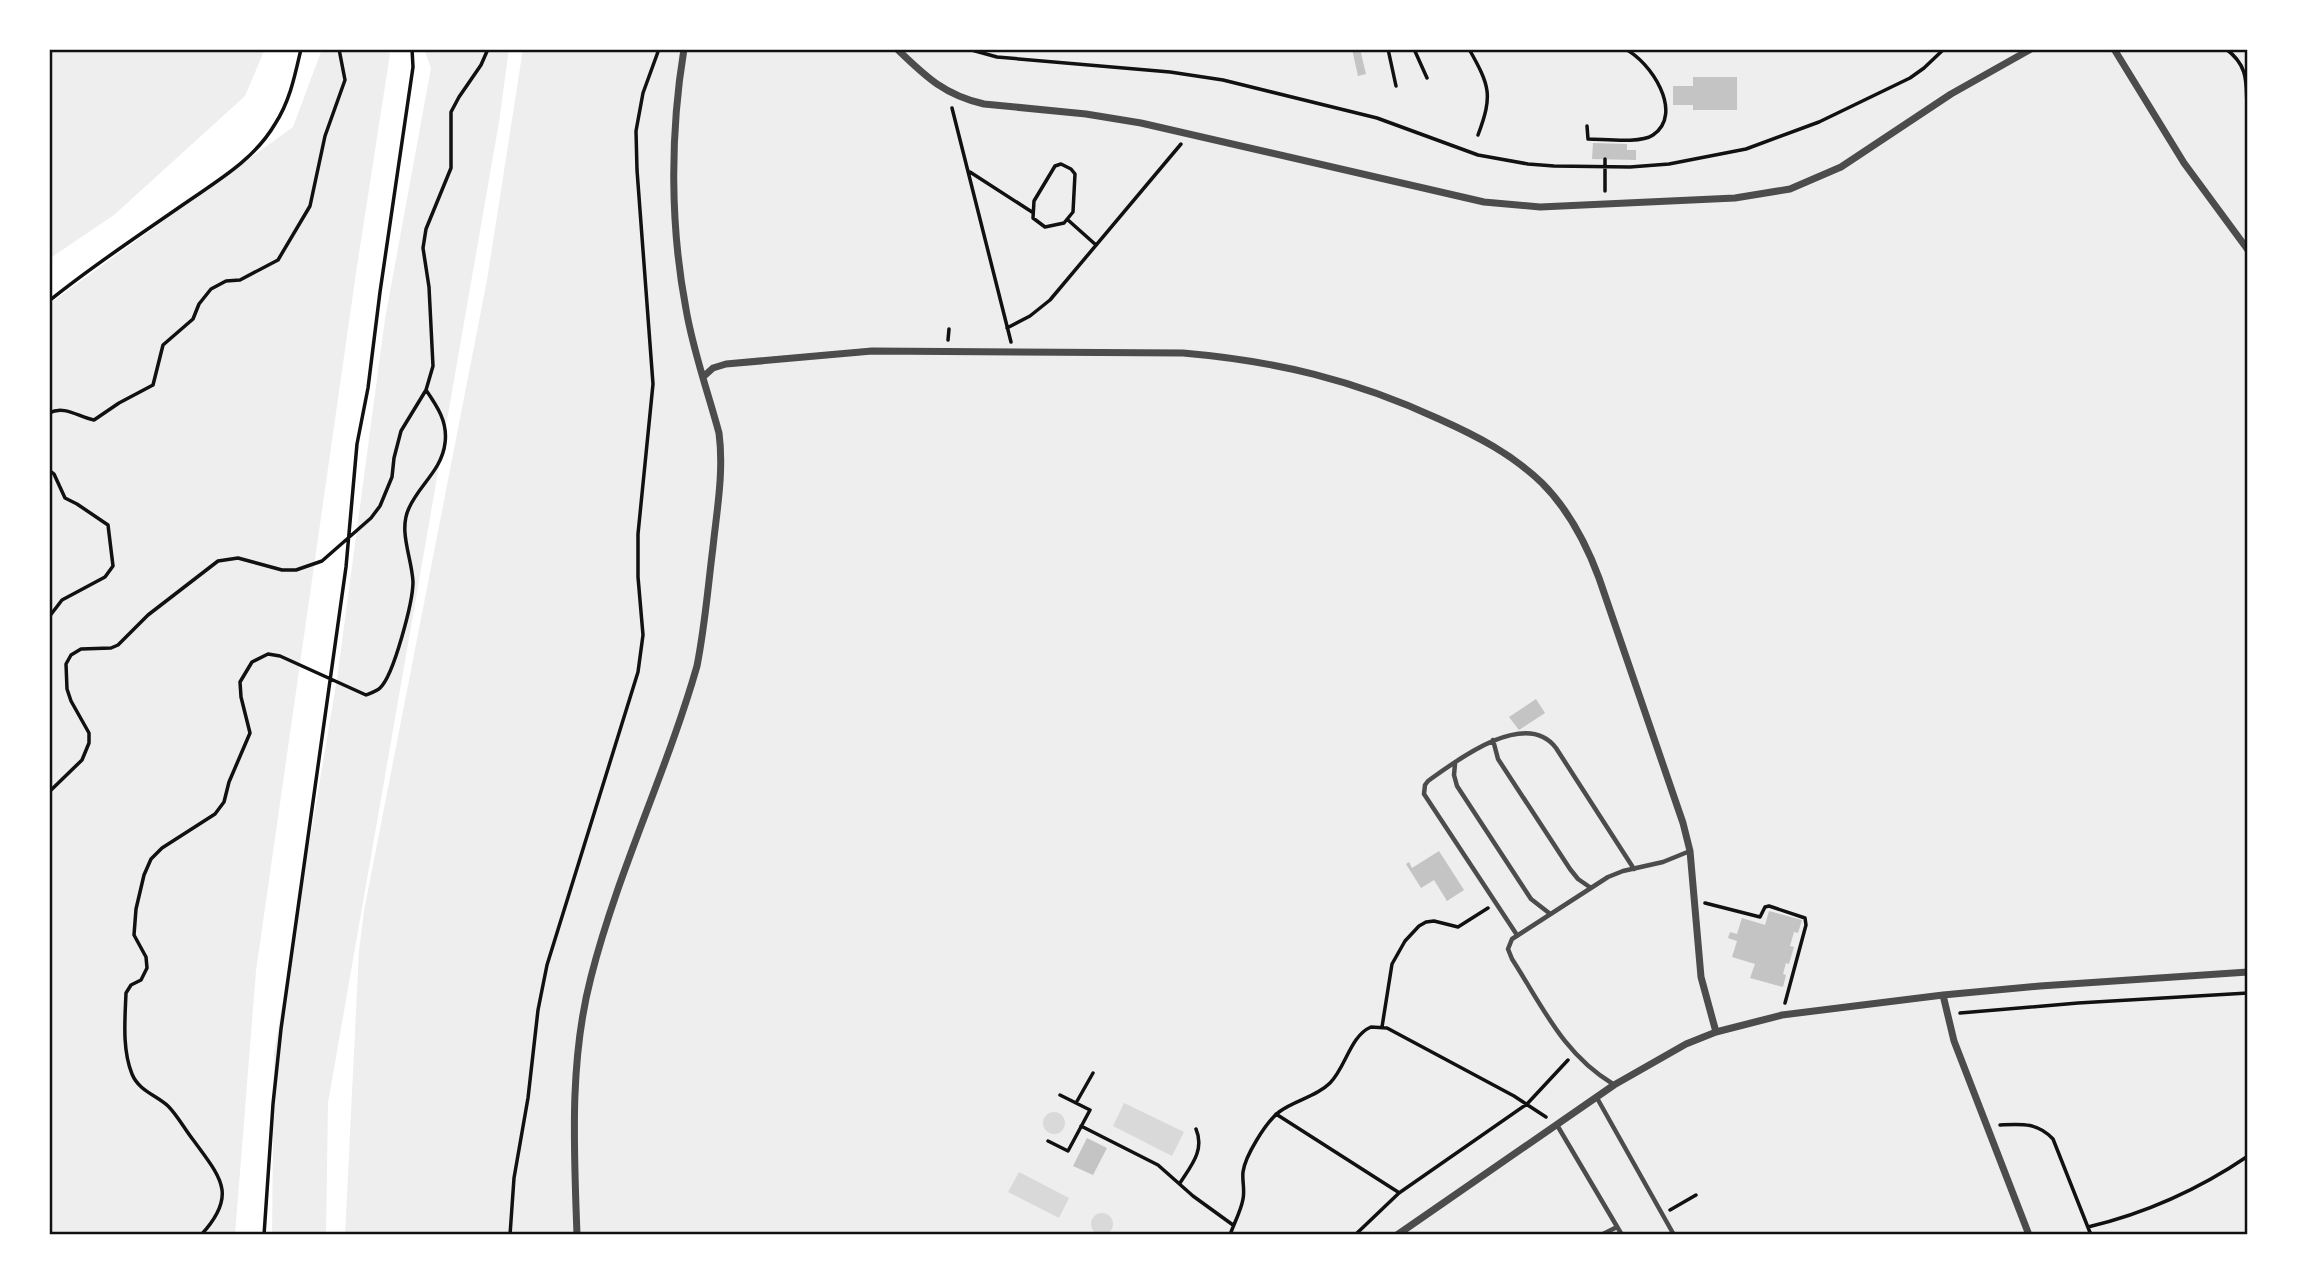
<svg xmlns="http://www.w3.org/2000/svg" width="2297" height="1284" font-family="Manrope,sans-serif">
	<rect width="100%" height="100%" fill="#fff"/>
	<path fill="#eee" d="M49,49h216l-20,47 -131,119 -65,44z
		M322,49h65l3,5 -34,219 -100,698 -21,264h-186v-931l244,-177z
		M424,49h85l-10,73 -171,981 -2,132h-54l2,-182 63,-374 48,-360 46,-251z
		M523,49h1725v1186h-1903l14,-284 5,-40 123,-631z"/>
	<path fill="#d9d9d9" d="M1124,1103l60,29 -12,24 -59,-30z
		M1043 1123a11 11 0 1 1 22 0a11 11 0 1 1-22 0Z
		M1019,1172l50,26 -10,20 -51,-26z
		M1091 1224a11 11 0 1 1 22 0a11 11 0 1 1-22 0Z"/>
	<path fill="#c4c4c4" d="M1352,49h8l6,25 -8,2z
		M1693,77h44v33h-44v-5h-20v-19h20z
		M1593,143l34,1v6h9v10l-44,-1z
		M1536,699l9,14 -26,17 -10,-13z
		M1439,851l25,39 -17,11 -13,-21 -13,8 -15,-24 3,-2 3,6z
		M1769,911l33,9 -4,13 -4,-1 -4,14 4,1 -5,17 -3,-1 -3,11 3,1 -3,12 -33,-9 5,-14 -23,-7 5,-16 -9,-3 2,-6 7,2 5,-16 23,7z
		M1087,1138l20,10 -14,27 -20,-9z"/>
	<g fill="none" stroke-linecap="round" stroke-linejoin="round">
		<path stroke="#111" stroke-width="3.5" d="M968,49l29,8 173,15 53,8 154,38 101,37 50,9 26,2 76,1 39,-3 77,-15 73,-27 91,-44 14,-10 20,-19
			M1388,49l8,37
			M1414,49l13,29
			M1469,49c21,37 24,46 9,86
			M2226,49c27,20 18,40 22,69
			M952,108l59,234
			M1587,126l1,13c16,0 52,5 65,-4 32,-22 -3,-74 -28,-86
			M1605,159v32
			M1061,164l10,5 4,5 -2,38 -9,11 -19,4 -12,-9 1,-17 21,-35z
			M970,172l62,40
			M1068,220l28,25
			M49,301c43,-35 89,-65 135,-97 33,-23 70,-44 91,-80 15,-23 20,-49 26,-75
			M1007,328l23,-12 20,-16 131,-156
			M948,340l1,-11
			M49,413c16,-8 29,4 45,7l25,-17 34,-18 10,-40 30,-26 6,-15 12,-15 15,-8 14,-1 38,-20 32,-54 15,-70 20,-56 -6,-31
			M49,470l5,4 11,24 12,6 31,21 5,41 -8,11 -43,23 -13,17
			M49,792l33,-32 7,-17v-10l-18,-32 -4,-12 -1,-25 5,-9 10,-6 30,-1 7,-3 30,-30 70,-54 20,-3 44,12h14l26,-9 49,-43 9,-12 12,-29 2,-19 7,-27 25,-41 7,-24 -4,-79 -6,-39 3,-19 25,-61v-56l8,-15 22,-32 7,-16
			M1705,903l55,14 5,-10 4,-1 36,12 1,7 -21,78
			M1960,1013l118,-10 170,-10
			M1382,1027l10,-63 13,-23 14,-15 7,-4 8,-1 24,6 30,-19
			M1076,1103l17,-30
			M1276,1114l122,78
			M2000,1125c21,-1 37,-3 53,14l38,96
			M1081,1126l77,39 35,31 40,29
			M1048,1141l20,10 22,-41 -30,-15
			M1180,1183c11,-17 25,-33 16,-54
			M1670,1210l26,-15
			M2088,1227c59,-14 110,-37 160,-71
			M201,1235c37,-40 20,-57 -7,-94 -9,-11 -16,-25 -26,-35 -12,-11 -29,-15 -36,-32 -10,-25 -7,-55 -6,-81l5,-8 10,-5 6,-12 -1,-11 -12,-22 2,-26 8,-34 7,-16 11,-11 53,-34 9,-12 5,-20 21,-49 -9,-36 -1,-15 12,-20 16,-8 12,2 86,39c5,-2 11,-4 14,-7 14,-13 33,-87 33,-106 -1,-24 -15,-51 -4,-74 10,-23 33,-38 36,-65 3,-21 -8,-37 -19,-53
			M264,1235l9,-131 8,-75 65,-462 11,-123 11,-56 12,-96 33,-225 -1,-18
			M510,1235l4,-57 14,-80 10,-88 9,-45 91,-293 5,-37 -5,-58v-43l15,-150 -16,-214 -1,-39 7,-38 16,-44
			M1230,1235c4,-12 11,-24 13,-36 2,-9 -1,-18 0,-27 2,-16 23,-50 36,-60 16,-12 37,-15 51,-29 16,-16 20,-47 41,-56l16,1 127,68 32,21
			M1355,1235l44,-42 128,-89 41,-44"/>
		<path stroke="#4c4c4c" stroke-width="4.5" d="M1493,740l5,19 72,110 8,10 13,9
			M1455,764l-1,11 3,11 74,113 18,14
			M1517,935l-93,-141 1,-9 3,-4c29,-21 98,-73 128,-33l78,121
			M1613,1084c-50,-30 -70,-77 -101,-125l-4,-10 4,-10 96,-62 15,-6 40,-9 27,-11
			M1597,1098l77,137
			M1557,1125l65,110
			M1601,1235l16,-8"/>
		<path stroke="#4c4c4c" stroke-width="7" d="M897,49c28,27 47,46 87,55l102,10 55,9 343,79 56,5 195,-9 55,-9 51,-22 110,-73 80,-45
			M2114,49l70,114 64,87
			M703,377l10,-9 13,-4 146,-13 311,2c93,8 172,27 256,66 38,17 73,35 103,64 27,27 44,60 57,95l84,245 7,28 11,126 15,55
			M1943,995l11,46 75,194
			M577,1235c-3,-86 -8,-174 14,-258 27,-106 76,-206 106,-311 8,-40 11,-80 16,-119 4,-38 11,-76 6,-114 -11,-41 -26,-82 -33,-124 -16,-84 -16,-175 -2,-260
			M1397,1235l217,-150 72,-41 30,-12 66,-17 161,-20 97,-9 208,-14"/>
	</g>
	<rect width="2297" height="1284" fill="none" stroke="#ffffff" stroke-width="102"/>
	<rect x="51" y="51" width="2195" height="1182" fill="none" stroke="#111" stroke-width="2.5"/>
</svg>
